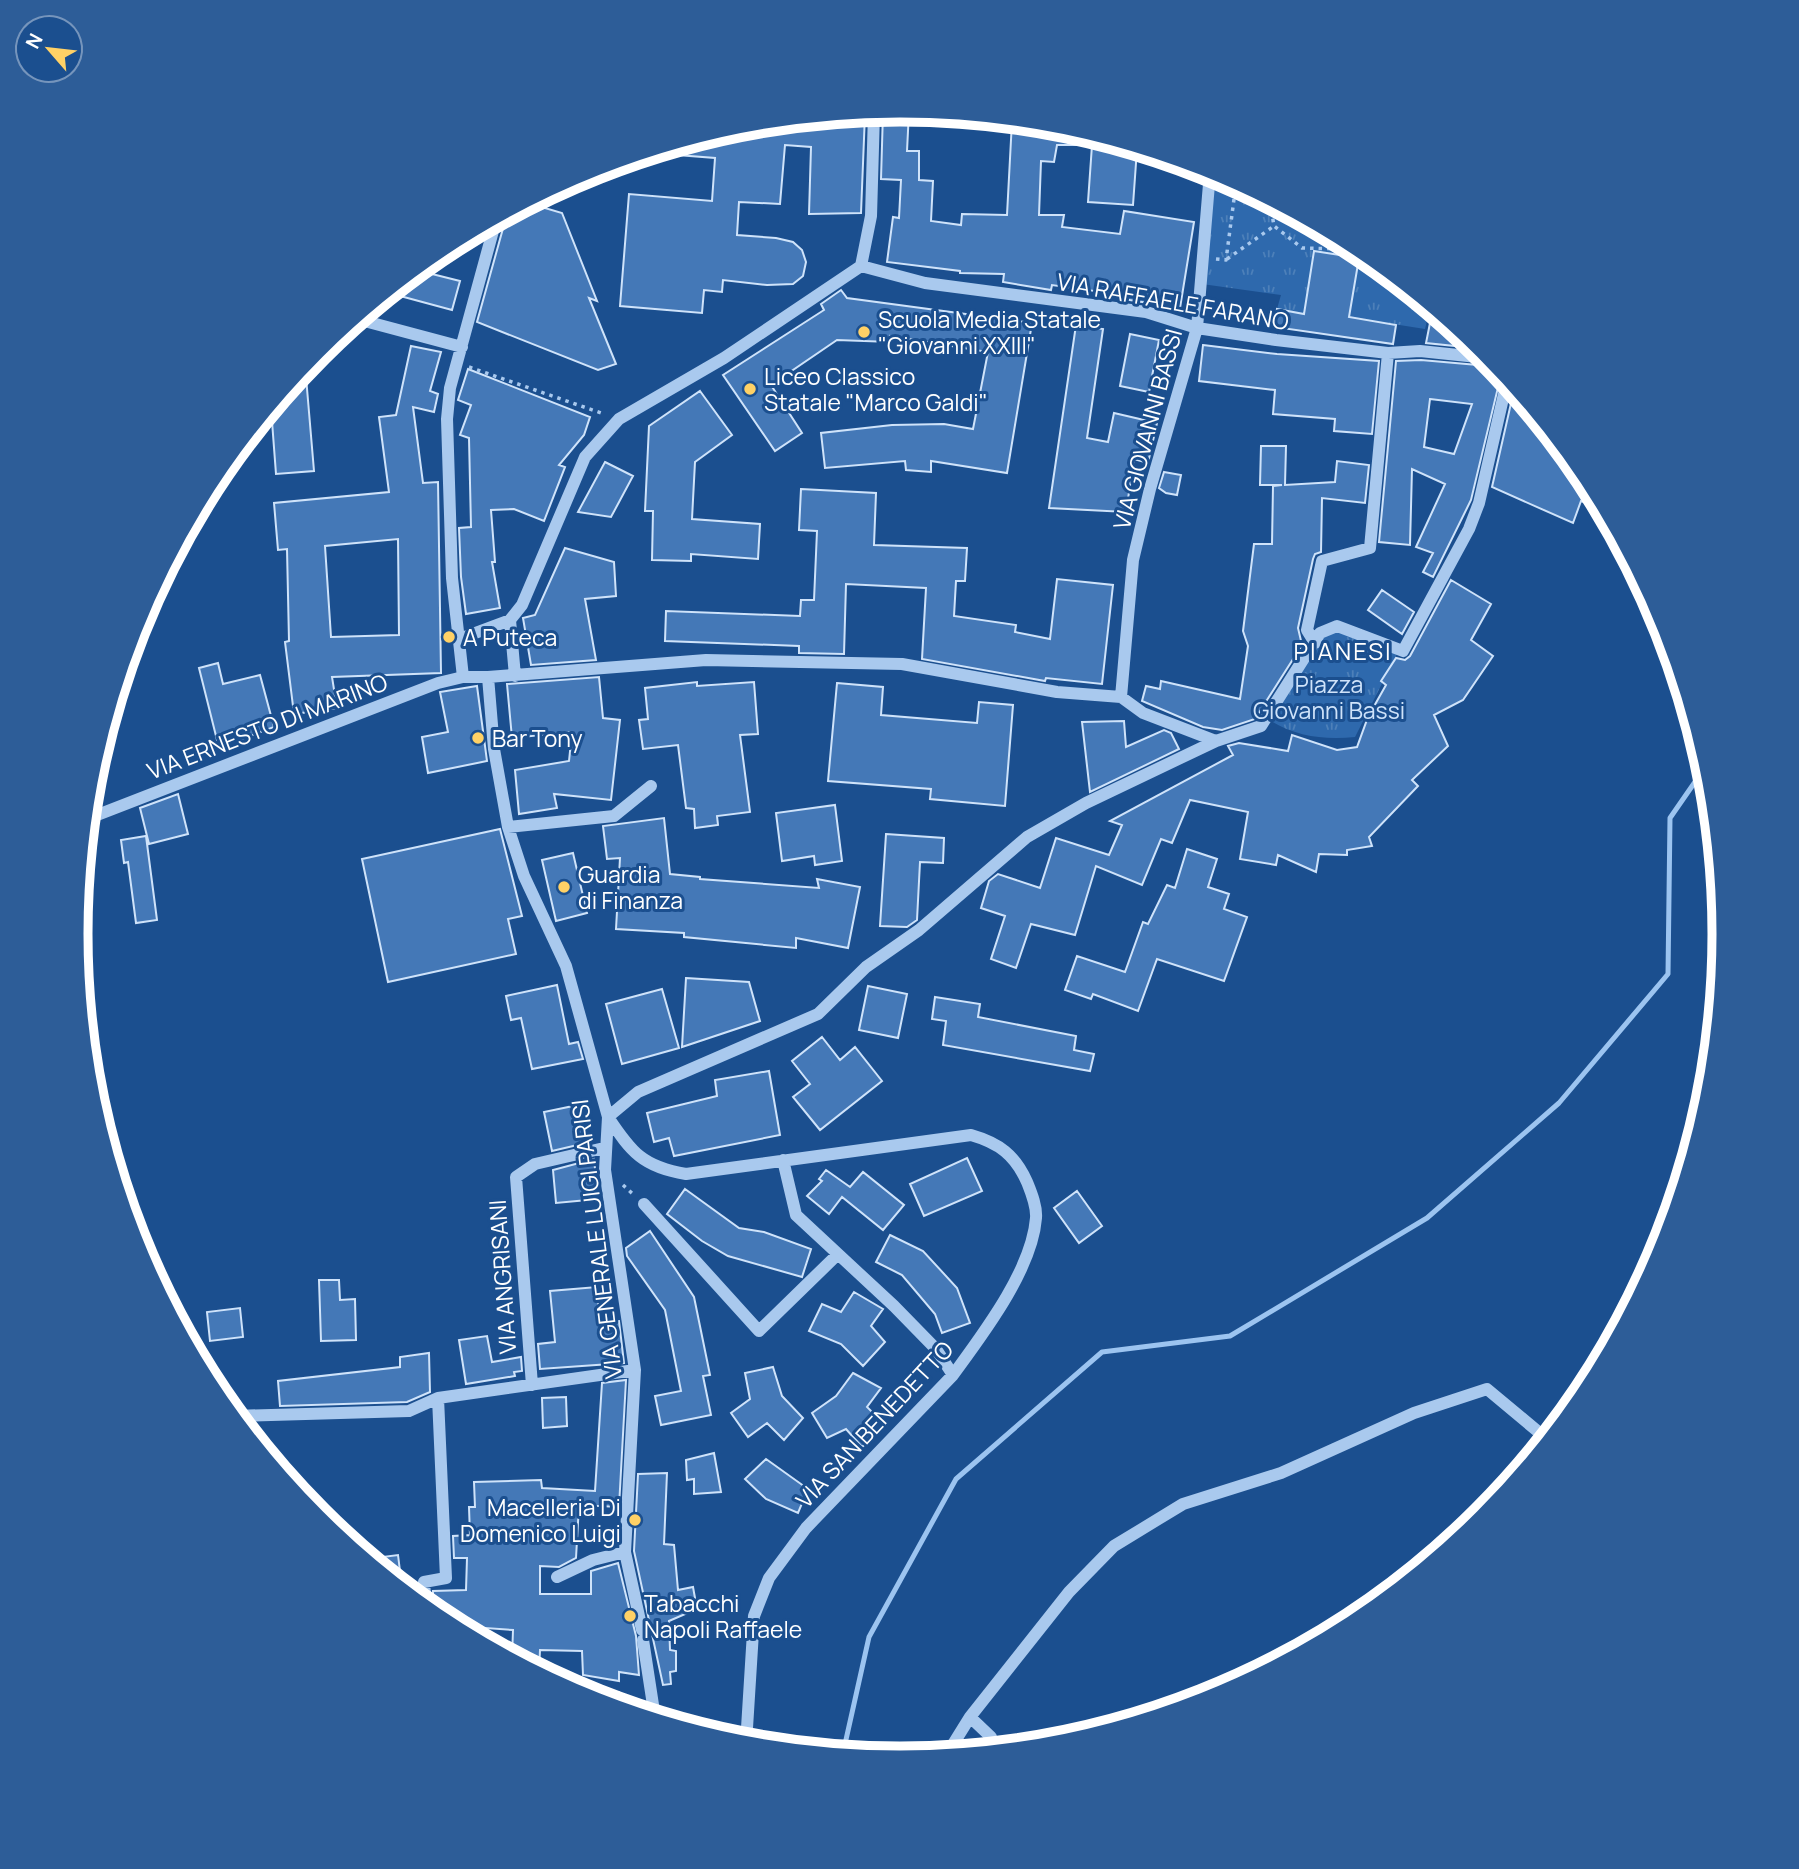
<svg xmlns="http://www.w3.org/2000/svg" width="1799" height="1869" font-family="Manrope,sans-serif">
	<defs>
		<pattern id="park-tufts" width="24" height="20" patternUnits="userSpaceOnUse" patternTransform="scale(1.75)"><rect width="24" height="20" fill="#2e69ad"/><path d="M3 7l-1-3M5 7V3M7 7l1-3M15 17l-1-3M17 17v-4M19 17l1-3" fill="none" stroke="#4d80b9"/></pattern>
	</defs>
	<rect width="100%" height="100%" fill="#1b4f8f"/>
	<path fill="url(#park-tufts)" d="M1215,173l143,76 72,59 -5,21 -76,-12 10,-59 -45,-7 -10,63 -27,-5 4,-14 -79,-11z
		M1337,627l62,23 -44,87c-29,3 -58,0 -84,-16l49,-88z"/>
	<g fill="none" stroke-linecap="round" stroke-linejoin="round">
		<path stroke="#9cc4f0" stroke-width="5" d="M843,1753l26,-116 87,-158 146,-127 128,-16 197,-118 132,-115 109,-129 2,-156 36,-52"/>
	</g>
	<path fill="#4478b7" stroke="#cfe3fa" stroke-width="2" fill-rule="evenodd" d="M909,111l-2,40h12v29l14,1 -2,40 30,4 1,-11 45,1 5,-94 49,5 76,23 -4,56 -45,-3 4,-57h-35l-3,17 -13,-1 -2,54h25l-2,12 58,7 4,-23 70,11 -14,86 -57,-9 1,-4 -72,-10 -1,5 -48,-8 1,-8 -44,-1v-2l-73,-9 6,-45 6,1 2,-38 -20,-1 2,-67z
		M865,114l-4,99 -52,1 2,-67 -26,-2 -5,59 -41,-2 -2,33 39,3 17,4 9,8 4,12 -3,14 -10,8 -26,1 -44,-5 -1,12 -18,-2 -2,23 -82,-7 9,-112 83,7 3,-43 -64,-5 88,-27z
		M528,203l34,10 35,88 -8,-3 27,66 -18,6 -121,-48 30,-108z
		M1314,251l45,7 -10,59 47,8 -3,19 -118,-17 2,-18 27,5z
		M416,270l44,11 -8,29 -63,-17z
		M841,290l6,8 185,25 -25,150 -76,-12v11l-25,-2 -1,-9 -80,7 -4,-35 71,-8 52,-1 29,5 15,-77 -98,-16v6l-53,-2 -66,45 31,48 -27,18 -52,-76 101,-65 -3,-6z
		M1431,318l14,3 29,27 -48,-5z
		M1076,325l27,4 -16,109 21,4 6,-29 43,10 -9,40 -14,-4 -8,53 -77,-4z
		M1130,334l29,6 -10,52 -29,-6z
		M1203,345l74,9 102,7 -7,73 -38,-3 1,-12 -62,-5 2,-24 -76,-9z
		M411,346l30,6 -11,39 8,3 -4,18 -21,-5 10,76 15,-1 3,191 -109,4 5,31 -43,6 -9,-72 4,-1 -2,-92 -9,1 -4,-47 115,-11 -10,-75 17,-2zM398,539l1,96 -68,2 -6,-91z
		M1421,360l68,6 12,9 -30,125 -38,77 -10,-5 10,-19 -17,-6 29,-63 -33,-15 -2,76 -31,-3 17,-181zM1430,399l42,5 -18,50 -30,-7z
		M305,365l9,106 -38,3 -5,-66z
		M468,369l122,48 -6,18 -25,30 6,2 -21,54 -30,-12 -23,1 4,52h-3l8,46 -34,6 -5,-37 -2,-49 12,-1 -2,-89 -9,-3 11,-30 -13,-5z
		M1514,390l71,87 16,31 -20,-7 -8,22 -81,-36z
		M700,391l32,44 -37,27 -3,57 68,5 -2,35 -67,-5v7l-39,-1 1,-49h-8l4,-85z
		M1261,446h25l-1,39 50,-3 2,-21 32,4 -4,38 -43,-5 -1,54 -6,2 -2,5 -15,69 4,17 -47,74 -33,11 -19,-3 -61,-26 4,-15 14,3 1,-8 79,18 8,-53 -5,-15 11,-87h18l1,-58 9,-1h-22z
		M605,462l28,14 -22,41 -33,-5z
		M1164,472l17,3 -4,20 -11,-2 -7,-5z
		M801,489l75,4 -2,52 93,3 -2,33h-9l-2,35 62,9 -1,7 35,7 7,-60 56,6 -11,99 -56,-6 -1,3 -123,-22 4,-71 -80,-4 -2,70 -45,-1v-7l-134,-5 1,-30 134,5 1,-16h13l3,-69 -18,-1z
		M565,548l49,14 2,34 -31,3 11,61 -65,5 -8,-47 12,-3z
		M1451,580l40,24 -20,36 22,16 -30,44 -29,15 14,31 -36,34 6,6 -49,51 3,9 -25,4v5l-28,-1 -3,18 -38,-17 -2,10 -36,-6 8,-47 -58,-12 -18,43 -11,-4 -19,46 -46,-19 -21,69 -44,-11 -15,44 -25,-9 14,-43 -24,-8 8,-27 9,-7 42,14 16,-50 53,17 13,-30 -12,-4 123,-66 -5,-9 11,-3 49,8 4,-16 45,15 20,-3 11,-30 18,-32 -5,-4 15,-23 9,2 5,-4z
		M1382,590l32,22 -12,22 -34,-24z
		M218,663l5,21 37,-9 14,52 -55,21 -20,-80z
		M599,677l4,41 17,2 -9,80 -57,-6 3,14 -38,6 -4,-44 54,-9 3,-29 -60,6 -5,-54z
		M697,682v4l57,-4 4,52 -18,1 10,77 -33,4 1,9 -23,3 -1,-19 -8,-1 -8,-63 -35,4 -4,-29 9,-1 -3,-31z
		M837,683l46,4 -2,28 96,8 2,-21 34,3 -8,101 -75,-7 1,-10 -103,-8z
		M477,686l10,75 -59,12 -6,-36 26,-5 -8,-40z
		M1124,721l2,26 38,-17 7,3 8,16 -89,43 -8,-70z
		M178,794l10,40 -39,10 -9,-36z
		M835,805l7,56 -27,4 -1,-9 -32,5 -6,-48z
		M664,818l6,56 30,3v2l119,9 -2,-9 43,8 -12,61 -52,-10v10l-112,-11v-4l-68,-4 4,-71 -13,1 -4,-33z
		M500,829l22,87 -14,3 8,35 -128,28 -26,-123z
		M886,834l58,4 -1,25 -23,-1 -3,58 -10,7 -27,-1z
		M146,836l11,84 -21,3 -8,-61 -4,1 -3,-23z
		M1187,849l30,10 -9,28 21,7 -5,15 23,8 -23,64 -67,-22 -19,52 -45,-17 -2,5 -26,-9 12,-34 48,16 18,-50 5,2 19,-39 8,3z
		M573,853l14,60 -31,8 -14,-61z
		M686,978l63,4 11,39 -78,26z
		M557,985l12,59 9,-2 5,17 -51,10 -11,-51 -10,2 -5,-24z
		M868,986l39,8 -9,44 -39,-8z
		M662,989l17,59 -57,16 -16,-60z
		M935,997l45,7 -2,13 98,19 -2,14 20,4 -4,17 -147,-26 3,-24 -14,-2z
		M822,1037l18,23 15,-13 27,34 -62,49 -27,-33 17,-13 -18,-23z
		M769,1071l11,64 -106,21 -5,-18 -15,4 -7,-29 70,-17 -2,-16z
		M578,1105l8,38 -34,8 -8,-39z
		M967,1158l15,33 -58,25 -14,-32z
		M594,1159l4,40 -42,4 -3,-33z
		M826,1170l24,17 13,-15 41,33 -21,25 -41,-33 -13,17 -22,-18 15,-15 -3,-2z
		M685,1189l54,39 25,4 47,17 -9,28 -74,-21 -26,-15 -35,-27z
		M1077,1191l25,35 -23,17 -25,-35z
		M650,1231l44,66 16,78 -7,1 8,39 -50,10 -6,-29 26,-5 -16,-81 -38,-54 -1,-8z
		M890,1235l33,16 34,37 13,35 -28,10 -7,-19 -33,-39 -26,-13z
		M319,1280h20l1,20 15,-1 1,41 -35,1z
		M597,1287l3,36 19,-2 5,42 -84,6 -2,-25 17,-2 -5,-51z
		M854,1292l29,17 -12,17 14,16 -22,24 -22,-22 -32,-13 13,-27 19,8z
		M240,1308l3,29 -33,4 -3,-29z
		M487,1336l5,26 29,-5 1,14 -8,1 1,4 -49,8 -7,-44z
		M429,1353l1,39 -23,10 -127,4 -2,-25 122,-14v-10z
		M773,1367l9,29 21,22 -19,22 -17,-17 -19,14 -17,-24 19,-14 -5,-26z
		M853,1373l28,15 -14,19 19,19 -24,21 -16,-18 -19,9 -15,-25 24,-17z
		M626,1380l-7,127 -40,-2 -3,53 -17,9 -19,-1v28h51v-23l27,-8 18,73 3,39 -20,-3v9l-36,-6 -1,-24 -42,-1 -1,22 -27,-14 1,-28 -27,-2v16l-45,-24 -8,-8v-21l33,-1 1,-32h-13l-1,-22 17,-1 -1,-28h6l-1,-25 67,-2 1,8 53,3 7,-108z
		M566,1397l1,29 -24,2 -1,-30z
		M714,1453l7,39 -27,2v-15l-7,1 -1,-20z
		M766,1459l42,30 -10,24 -32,-14 -21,-20z
		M667,1473l-3,71 10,1 4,45 15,-3 4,22 -28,12 1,29 6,1v20l-6,1 1,12 -8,1 -29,-134 4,-77z
		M398,1555l4,32 -35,-28z"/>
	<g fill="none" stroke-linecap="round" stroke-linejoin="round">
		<path stroke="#a9c9ee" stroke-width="3.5" stroke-dasharray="3.5 5" stroke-linecap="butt" d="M1236,191l14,1
			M1270,202l4,24 28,22 44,1 6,-3
			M1216,259l10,1 10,-76
			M1227,259l47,-33
			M469,367l135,47
			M623,1185l12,11
			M598,1700v-7h24v15"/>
		<path stroke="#a9c9ee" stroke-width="12" d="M861,266l64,17 221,29 51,16 79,12 112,13 32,-2 67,7
			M357,319l105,28
			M510,620l5,56
			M459,639l51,-19 12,-15 63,-148 34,-38 105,-61 137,-92 10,-50 3,-103
			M1315,643l-8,-13 15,-69 48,-13 18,-195
			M463,677l-11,-99 -5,-159 3,-31 46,-168
			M488,677l218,-17 196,4 155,28 64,5 22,16 73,28
			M1121,697l12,-137 17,-71 47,-161 13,-156
			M87,819l351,-136 25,-6h25l6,72 14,78 16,49 42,90 42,151 -3,53 30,200 -10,182 17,78
			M508,827l106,-11 37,-30
			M608,1117l30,-25 180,-78 48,-47 53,-37 108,-93 59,-34 130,-62 45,-15 59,-93 17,-7 66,25 66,-122 10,-26 28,-122
			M608,1117c23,35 35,50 78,57l285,-39c28,8 44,20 56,47 4,10 10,24 9,36 -4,52 -53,116 -83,157l-147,153 -37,50 -15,38 -8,128
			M783,1160l13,55 98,91 42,43 17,26
			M644,1204l115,127 79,-77
			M532,1385l-16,-208 19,-13 69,-16
			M234,1416l175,-5 29,-13 197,-28
			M557,1577l36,-17 32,-8
			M426,1607l-2,-25 22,-4 -8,-180
			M643,1640l12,78
			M970,1717l21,20v13
			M947,1754l23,-37 99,-125 45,-46 69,-42 98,-31 133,-60 73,-24 60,50"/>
	</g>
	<g fill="#ffd166" stroke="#1b4f8f" stroke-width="2.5">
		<circle cx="864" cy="332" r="7"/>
		<circle cx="750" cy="389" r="7"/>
		<circle cx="449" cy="637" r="7"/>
		<circle cx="478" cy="738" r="7"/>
		<circle cx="564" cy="887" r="7"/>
		<circle cx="635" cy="1520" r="7"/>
		<circle cx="630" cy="1616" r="7"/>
	</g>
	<g text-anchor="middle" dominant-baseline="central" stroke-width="6" stroke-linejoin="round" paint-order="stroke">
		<g font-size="23" fill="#fff" stroke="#1b4f8f">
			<text transform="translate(1173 301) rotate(10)">VIA RAFFAELE FARANO</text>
			<text transform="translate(1147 429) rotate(-75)">VIA GIOVANNI BASSI</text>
			<text transform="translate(267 726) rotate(-21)">VIA ERNESTO DI MARINO</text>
			<text transform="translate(596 1239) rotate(-97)">VIA GENERALE LUIGI PARISI</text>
			<text transform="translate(502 1277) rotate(-94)">VIA ANGRISANI</text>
			<text transform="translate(874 1424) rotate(-47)">VIA SAN BENEDETTO</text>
		</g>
		<g font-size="23" fill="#fff" stroke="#1b4f8f" text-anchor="start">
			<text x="878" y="319">Scuola Media Statale<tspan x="878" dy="26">"Giovanni XXIII"</tspan></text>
			<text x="764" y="376">Liceo Classico<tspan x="764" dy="26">Statale "Marco Galdi"</tspan></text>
			<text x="463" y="637">A Puteca</text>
			<text x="492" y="738">Bar Tony</text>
			<text x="578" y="874">Guardia<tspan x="578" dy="26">di Finanza</tspan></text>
			<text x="621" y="1507" text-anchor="end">Macelleria Di<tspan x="621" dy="26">Domenico Luigi</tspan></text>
			<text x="644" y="1603">Tabacchi<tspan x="644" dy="26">Napoli Raffaele</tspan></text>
		</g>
		<g font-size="23" fill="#cfe3fa" stroke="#1b4f8f">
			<text x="1329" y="684">Piazza<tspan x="1329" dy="26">Giovanni Bassi</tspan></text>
		</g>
		<g font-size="24" letter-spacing="2" fill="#fff" stroke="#1b4f8f">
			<text x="1343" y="650">PIANESI</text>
		</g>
	</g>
	<path d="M0 0H1799V1869H0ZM88 934a812 812 0 1 1 1624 0a812 812 0 1 1-1624 0Z" fill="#2d5d98" fill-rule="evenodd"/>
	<path fill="none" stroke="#fff" stroke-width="9" d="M88 934a812 812 0 1 1 1624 0a812 812 0 1 1-1624 0Z"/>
	<g transform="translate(49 49) rotate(298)"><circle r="33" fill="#1b4f8f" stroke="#7695bc" stroke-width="2"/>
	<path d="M0-5L12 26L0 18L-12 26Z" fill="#ffd166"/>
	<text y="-10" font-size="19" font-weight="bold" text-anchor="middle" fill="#ffffff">N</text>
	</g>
</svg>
